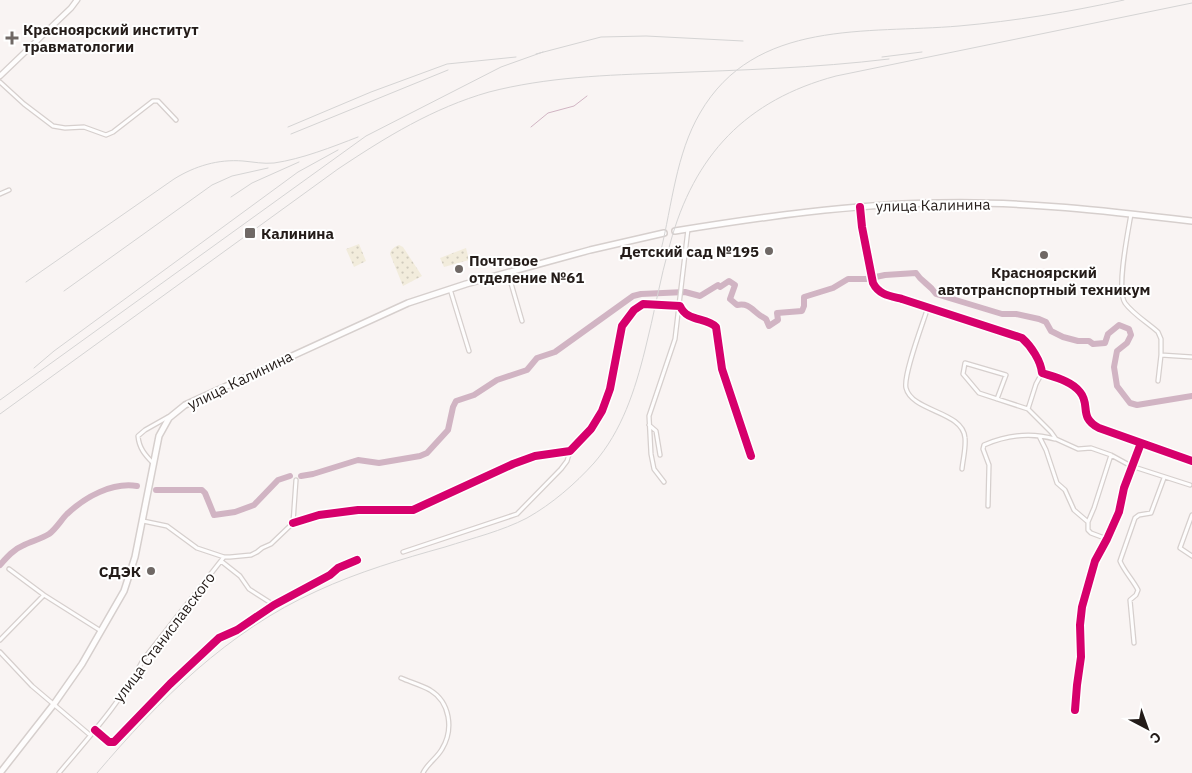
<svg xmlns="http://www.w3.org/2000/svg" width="1192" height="773" font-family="'IBM Plex Sans',sans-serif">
	<defs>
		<pattern id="green-dots" width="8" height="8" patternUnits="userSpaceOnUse" patternTransform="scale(1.25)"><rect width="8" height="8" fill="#f2ecdc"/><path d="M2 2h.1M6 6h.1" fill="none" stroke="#cfcabc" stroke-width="1.8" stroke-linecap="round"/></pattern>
	</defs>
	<rect width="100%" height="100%" fill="#f9f4f3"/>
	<path fill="url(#green-dots)" d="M359,244l7,17 -12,6 -8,-18z
		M399,245l4,2 19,29 -19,10 -13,-32c1,-5 4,-7 9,-9z
		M466,248l3,12 -25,7 -4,-9z"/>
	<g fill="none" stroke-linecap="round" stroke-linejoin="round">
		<path stroke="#d1b4c3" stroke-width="1" d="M531,127l17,-14 26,-7 13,-10"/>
		<path stroke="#d1b4c3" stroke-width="6" d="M301,476l12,-2 45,-14 21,3 41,-7 7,-3 21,-23 5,-23 3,-6 18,-6 23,-15 30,-10 10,-12 18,-6 78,-56 8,-2 44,-2 15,4 18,-11 2,2 9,-6 6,4 -5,14 7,6c14,-3 16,8 29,14l3,7 9,-6 -1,-7 25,-2 2,-5v-9l29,-9 15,-9h18l19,-4 31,-2c7,11 13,10 20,21l66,20h14l23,5 7,3 5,9 12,6 15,4h11l4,3 12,-1 3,-9 11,-9 10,4 2,6 -4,8 -10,8 -3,16 3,19 13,17 7,2 55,-9
			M156,490h46l3,3 9,22 21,-3 19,-7 24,-25 12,-4
			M0,565c7,-8 14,-16 24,-20 8,-4 17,-6 25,-11 7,-5 12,-14 18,-20 18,-17 45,-32 70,-28"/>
		<defs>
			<path id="street" d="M0,82l24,22 29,22 12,2 19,-1 22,8 7,-3 40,-31h5l18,19
				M0,194l9,-4
				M860,207l2,20 11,56c6,12 17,13 29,16l120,39c9,8 19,23 20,35 12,4 30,8 38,19 11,13 -2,25 19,36l93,33
				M1131,214c-3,18 -15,76 -6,89 8,11 23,20 33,29l3,7v16l31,2
				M508,273l14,48
				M450,289l19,62
				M928,307c-5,16 -25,68 -22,81 6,24 57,23 59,50 1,10 -2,21 -3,31
				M1042,373l-6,11 -8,25 23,23 5,7 22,10 13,-1 20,7 20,11 59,19
				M1158,381l3,-26
				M997,399l9,-24 -41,-12 -2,11 16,19 49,16
				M649,425l7,6 4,24
				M1039,436l7,14 11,33 8,7 9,20 14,12v8l3,3 16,6
				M153,463c-8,-8 -14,-15 -15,-27l7,-6 23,-13
				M664,482l-10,-13 -3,-15 -2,-38 26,-77 13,-110
				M988,506l1,-41 -6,-16 1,-4c23,-10 46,-13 71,-6
				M1192,515l-12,33 12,8
				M143,521l24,5 30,22 27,9h6l21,-2 6,-3 5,-4 9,-4 22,-21 3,-43
				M1088,522l6,-14 17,-53
				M293,523l26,-8 39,-5h55l100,-46 22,-8 35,-5 21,-22 11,-18 8,-22 12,-63 12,-16 9,-6 37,2c7,16 26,11 36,21l6,42 29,87
				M403,552l114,-38 44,-45 6,-8 3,-10
				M221,561l19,15 9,13 25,16
				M9,569l35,26 57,36
				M0,640l44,-45
				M1134,643l-4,-43 6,-5 2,-5c-5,-10 -14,-19 -18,-29l15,-43 4,-3 12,-2 13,-35
				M0,652l32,34 58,49
				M401,678c9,4 20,7 29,12 20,12 24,39 12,59 -5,9 -15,15 -19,24
				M1075,710l2,-25 4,-28 -1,-32 2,-18 13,-46 12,-22 12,-27 5,-24 17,-45
				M95,730l14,12h5l56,-58 49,-46 18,-8 37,-25 56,-30 8,-7 19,-8
				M59,773c29,-35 63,-72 84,-113l81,-103"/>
			<path id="secondary" d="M0,76l71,-68 6,-8"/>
			<path id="primary" d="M675,231c87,-14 176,-27 264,-28 84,-2 169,8 253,18
				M0,773l54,-69 28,-40 42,-73 11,-34 24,-121 10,-18 16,-13 223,-102 58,-19 124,-34 74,-17"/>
		</defs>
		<use href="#street" stroke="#d6cfcd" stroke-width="5.5"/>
		<use href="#secondary" stroke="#d6cfcd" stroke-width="7"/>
		<use href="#primary" stroke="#d6cfcd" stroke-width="8"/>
		<use href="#street" stroke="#fefdfd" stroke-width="3"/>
		<use href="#secondary" stroke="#fefdfd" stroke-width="4.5"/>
		<use href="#primary" stroke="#fefdfd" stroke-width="5"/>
		<path stroke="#d5d4d4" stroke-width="1" d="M536,54l65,-17 45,-1 97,5
			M882,57l40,-5
			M288,127l83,-35 76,-28 69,-7
			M291,134l157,-64
			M231,197l21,-14 47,-21
			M661,250c11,-45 15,-96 39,-137 55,-95 167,-79 259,-87 56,-5 110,-14 165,-26
			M26,282l148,-103c21,-13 44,-20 69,-18 11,1 20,3 31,2 28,-4 58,-16 84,-26
			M64,291l148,-106 20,-9 36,-8
			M34,368l20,-17 244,-179 40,-22
			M0,400l366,-264 135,-69 42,-15
			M0,414l338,-245c48,-32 95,-61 151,-77 58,-15 118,-17 177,-19 75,-3 149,-5 223,-14
			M97,773c62,-73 131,-142 220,-182 41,-19 85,-32 128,-44 28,-9 57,-16 82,-29 25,-14 48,-34 67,-55 28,-32 41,-73 51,-113 9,-35 15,-71 25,-106 24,-89 76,-144 166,-168l356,-73"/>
		<defs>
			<path id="cycleway" d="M860,207l2,20 11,56c6,12 17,13 29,16l120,39c9,8 19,23 20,35 12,4 30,8 38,19 11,13 -2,25 19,36l93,33
				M293,523l26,-8 39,-5h55l100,-46 22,-8 35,-5 21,-22 11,-18 8,-22 12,-63 12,-16 9,-6 37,2c7,16 26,11 36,21l6,42 29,87
				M1075,710l2,-25 4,-28 -1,-32 2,-18 13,-46 12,-22 12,-27 5,-24 17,-45
				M95,730l14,12h5l56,-58 49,-46 18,-8 37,-25 56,-30 8,-7 19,-8"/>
		</defs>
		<use href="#cycleway" stroke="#fff" stroke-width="11"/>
		<use href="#cycleway" stroke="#d6006c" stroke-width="8"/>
	</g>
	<g fill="#6f6865" stroke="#fff" stroke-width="2">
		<path d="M9.5 30.5h5v5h5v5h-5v5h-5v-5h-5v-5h5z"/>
		<rect x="244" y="227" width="12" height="12" rx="2.5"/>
		<circle cx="769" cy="251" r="5"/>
		<circle cx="1044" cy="255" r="5"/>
		<circle cx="459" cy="269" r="5"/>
		<circle cx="151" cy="571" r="5"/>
	</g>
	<g text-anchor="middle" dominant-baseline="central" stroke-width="4" stroke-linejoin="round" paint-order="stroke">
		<g font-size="15" font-weight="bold" fill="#241c19" stroke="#fff" text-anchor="start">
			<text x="23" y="29">Красноярский институт<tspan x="23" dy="17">травматологии</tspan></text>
			<text x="261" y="233">Калинина</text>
			<text x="759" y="251" text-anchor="end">Детский сад №195</text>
			<text x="469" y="260">Почтовое<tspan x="469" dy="17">отделение №61</tspan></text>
			<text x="1044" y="272" text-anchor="middle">Красноярский<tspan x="1044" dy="17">автотранспортный техникум</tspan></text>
			<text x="141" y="571" text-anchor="end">СДЭК</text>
		</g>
		<g font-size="15" fill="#241c19" stroke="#fff">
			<text transform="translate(933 205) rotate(-1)">улица Калинина</text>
			<text transform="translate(240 380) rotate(-26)">улица Калинина</text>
			<text transform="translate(164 637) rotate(-53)">улица Станиславского</text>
		</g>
	</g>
	<g transform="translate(1147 728) rotate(139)" stroke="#ffffff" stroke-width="4" paint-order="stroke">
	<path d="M0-4L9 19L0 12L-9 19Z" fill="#241c19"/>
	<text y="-8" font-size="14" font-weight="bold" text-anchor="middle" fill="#241c19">С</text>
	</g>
</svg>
